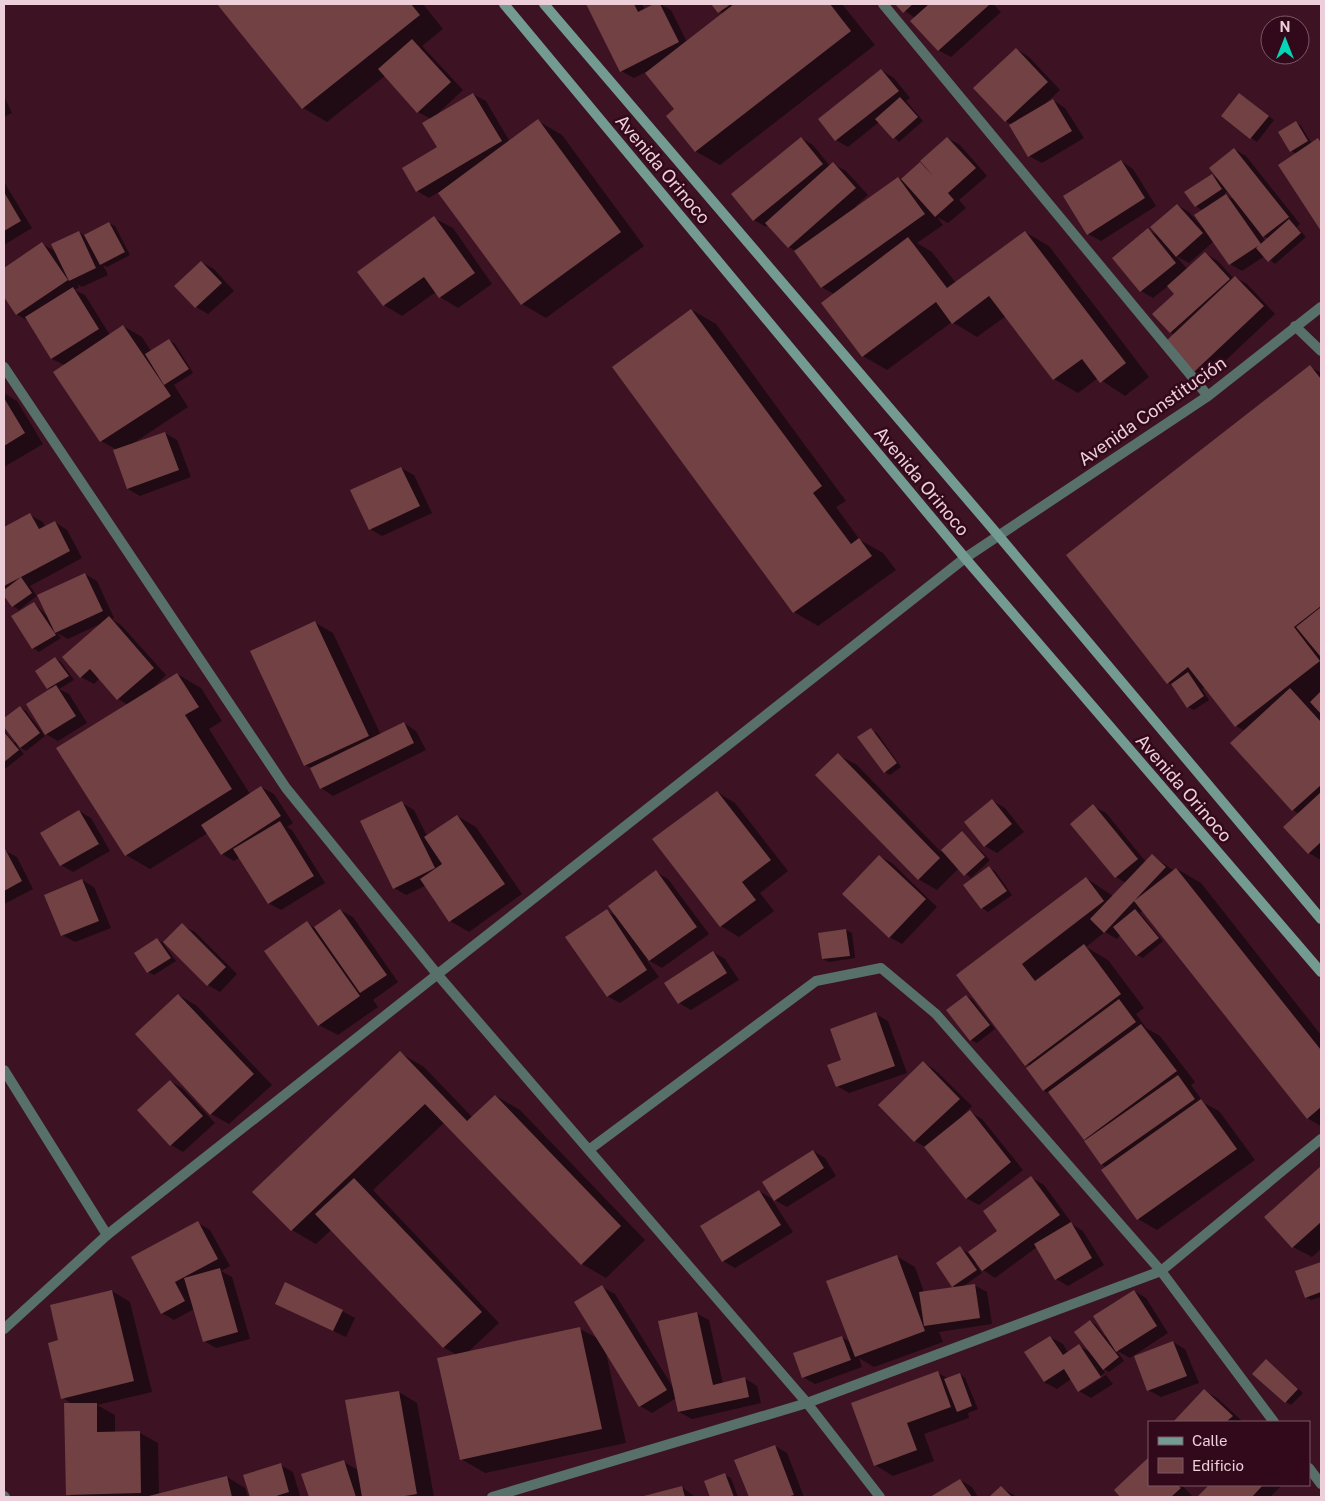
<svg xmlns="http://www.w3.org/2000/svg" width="1325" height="1501" font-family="'Public Sans',sans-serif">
	<rect width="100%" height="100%" fill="#3d1324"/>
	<path fill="#0007" fill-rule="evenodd" d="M219,4h204l20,25 -21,17 41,44 -28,26 38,-22 13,7 24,41 28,-21 24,14 82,111 -98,72 -24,-14 -83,-112 -10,6 -12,-7 22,-43 -8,-29 -13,-7 -33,-36 -58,46 -24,-14z
		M586,4h56l3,6 15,-6 11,6 16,32 36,-28 -10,-10h129l33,41 -155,120 -25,-14 -19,-41 -30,-38 -12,6 -13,-7z
		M896,4h97l8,8 -50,45 -13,-7 -23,-32z
		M1016,49l13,8 31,33 -15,14 8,-4 12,8 19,30 -42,25 -13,-7 -17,-31 -6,-4z
		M881,70l13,8 16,20 -4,3 17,20 -24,21 -20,-20 -31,25 -12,-7z
		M4,96l8,17 -8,4z
		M1245,98l29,22 -17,22 -35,-26z
		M1296,122l5,4 11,18 6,-4 3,2v87l-42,-64 18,-11 -6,-3z
		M801,138l12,7 17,21 3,-2 13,7 22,24 -12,11 1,1 41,-29 4,2 18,-16 5,3 22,-29 13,7 27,31 -28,24 7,8 -18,15 -11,-6 6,8 -26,18 15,9 24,31 69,-51 24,14 100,131 -24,19 -27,-18 -20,15 -24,-14 -48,-63 -29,21 -25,-15 -65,48 -24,-14 -29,-62 -13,-7 -24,-35 -8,-5 -21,-22 -2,2 -12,-7z
		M1234,149l12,7 54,68 -3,3 9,10 -31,27 -10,-8 -23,15 -12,-7 -16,-23 -25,22 -13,-7 12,14 18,-16 12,7 16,18 1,-2 12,7 28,30 -68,64 -12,-7 -28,-29 8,-7 -5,-3 6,-38 -8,-8 -15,12 -12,-7 7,-61 11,6 18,-31 12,7 13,15 1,-1v-15l-7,-5 16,-31 6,4zM1228,191l8,10 -12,-7zM1260,234l9,5 -3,3z
		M1121,161l12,8 23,37 -55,35 -13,-7z
		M4,182l28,46 -28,17z
		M434,218l19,10 39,56 -34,24 -18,-11 -4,-5 -34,24 -18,-11z
		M109,223l6,3 15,29 -23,12 -4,-2 5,10 -26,12 -5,-3 2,3 -4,3 10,5 25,40 13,-9 19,11 9,14 18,-11 6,4 18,29 -19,12 14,22 -56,37 33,-11 12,7 14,37 -51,19 -12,-7 -11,-39 -16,-9 -37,-76 -12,-6 -24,-38 -12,-7 -12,-19v-26l38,-25 15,8 22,-20 6,4z
		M201,262l13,7 20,22 -26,23 -12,-7z
		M692,310l24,14 130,177 -10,6 24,33 23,13 13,17 -78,56 -24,-14z
		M1310,367l11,6v487l-12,-7 -24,-26 14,-13 -6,-4 -62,-67 14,-12 -9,-5 -31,-39 -3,2 7,11 -15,10 -6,-3 -14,-21 -6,-3z
		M4,393l13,8 26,43 -39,23z
		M401,468l13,7 18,38 -50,23 -12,-7z
		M30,515l13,7 2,5 10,-5 12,8 15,28 -52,28 7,10 48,-22 12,7 17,37 -2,1 9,6 45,50 -16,16 27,-17 24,14 21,33 -13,8 41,65 11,-7 13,7 19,29 -6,4 5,3 33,53 -44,27 -13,-7 -28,-46 -6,4 -12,-7 -14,-21 -58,36 -24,-14 2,-150 -10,-6 -18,-21 -6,6 -13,-7 19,-53 -32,15 -11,-6 4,5 -22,14 -6,-4 -20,-31 21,-14 16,16 -12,-24 -19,15 -6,-4 -9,-12v-66z
		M314,622l19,11 48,102 23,-12 12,8 10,19 -93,46 -12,-8 -10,-20 -6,-3z
		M55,658l6,4 13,18 -15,9 10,5 18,29 -29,18 -14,-8 7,-43 -15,-19z
		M20,707l6,4 19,25 -19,15 -10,-6 8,9 -19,15 -1,-39 10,13 2,-2 -12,-16v-5z
		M871,730l6,3 24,34 -11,8 -5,-3z
		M838,755l19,10 84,87 21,-20 28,28 -19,18 -12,-10 -22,22 -19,-11z
		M717,792l18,11 53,68 -28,22 14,18 -35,26 -18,-11z
		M993,801l12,7 19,24 -27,21 -12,-7z
		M402,803l12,7 13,26 30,-20 19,11 46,67 -53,38 -19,-11 -25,-35 -19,9 -12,-7z
		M1093,806l13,7 40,49 6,-7 22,16 3,-2 24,14 120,152v91l-14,-8 -164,-207 -3,2 23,28 -20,17 -6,-3 -16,-21 -4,5 -12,-7 -19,15 22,13 36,48 -8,6 10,14 14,8 35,46 -4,3 13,18 15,8 36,49 -98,70 -19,-11 -35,-48 4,-3 -6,-4 -14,-24 -34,-44 -10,-6 -13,-23 -73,-92 129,-97 27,18 13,-13 -10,-6z
		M79,811l12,7 19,33 -37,21 -12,-7z
		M4,850l13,7 16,32 -29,15z
		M879,856l13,7 45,44 -35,37 -13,-7z
		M989,868l6,3 17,24 -24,17 -6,-4 -17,-23z
		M656,872l12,7 41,55 -47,34 -16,-9 13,18 -39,26 -13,-7v-85l11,6z
		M82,880l12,7 17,41 -36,14 -13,-7z
		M340,910l13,7 45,65 -25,18 5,7 -40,28 -19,-10 -12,-102 8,5z
		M182,925l13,7 42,42 -17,18 -12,-7z
		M846,930l6,3 3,25 -26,4 -6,-3z
		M157,939l6,4 13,18 -22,14 -6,-3z
		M713,952l12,7 14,21 -48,30 -12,-7z
		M179,995l18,11 75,79 -43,39 -18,-10z
		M966,996l6,3 23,30 -18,14 -6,-3z
		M876,1014l12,7 19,52 -58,20 -12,-7 6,-25z
		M400,1053l24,14 49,51 23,-22 24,14 125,130 -39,38 -24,-14 -137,-142 -72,68 126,133 -32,30 113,-24 19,10 3,-52 13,7 59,95 22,-76 13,7 14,64 21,-6 13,8 4,17 -69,16 -13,-7 -3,-14 -24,15 -12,-7 -34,-53 20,90 -141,30 -24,-14 -4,-104 -14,-8 -112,-117 -15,14 -24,-14z
		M923,1062l12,8 37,36 -10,10 1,1 7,-5 12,7 41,51 -44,35 -13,-7 -39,-50 -12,-7 -36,-36z
		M170,1081l12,7 33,35 -32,29 -12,-7z
		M813,1151l12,7 11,18 -49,31 -12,-7z
		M1321,1167v82l-9,8 -19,-10 -27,-30z
		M1032,1178l12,7 27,37 -1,1 13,8 21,34 -36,21 -12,-7 -19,-32 -42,31 -12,-8 -6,-8 -2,1 7,10 -20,14 12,-2 13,7 5,32 -53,8 4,10 -69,25 -15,-9 3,9 -47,17 -12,-7 39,-40 8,5 46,-86 19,11 9,25 33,-4 -4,-2 7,-38 8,5 31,-22z
		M759,1191l12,7 22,34 -58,36 -12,-7z
		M198,1223l12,7 20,36 -9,5 11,6 18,62 -34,9 -12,-7 -10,-32 -20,11 -12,-7z
		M1321,1264v33l-10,3 -5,-3 -9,-25z
		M112,1291l18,11 22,90 -55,13 18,10v18h25l18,10 1,51 68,-17 18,11 3,9h-175l-6,-3 7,-89 -11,-7 -3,-57z
		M1134,1291l12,7 22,35 -38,25 -14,-8 8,11 -15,11 -7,-4 3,5 -22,14v3l23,-15 7,9 -22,14 -12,-7 -8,-12 -14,10 -13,-7 6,-45 13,7 5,9 11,-7 11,6 1,-31 5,4 9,12z
		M289,1310l53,1 13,7 -9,19z
		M1173,1342l12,7 14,34 -38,14 -13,-7z
		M1271,1364l32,29 -12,12 -5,-3z
		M938,1373l11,6 11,-5 5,4 13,31 -10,4 1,5 -45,16 10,27 -41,15 -18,-11z
		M1205,1391l12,7 26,24h-68z
		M399,1392l18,11 17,94h-124l-7,-22 41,-13 14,8z
		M775,1446l12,7 17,44h-54l-14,-36z
		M281,1465l12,7 7,24 5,1h-53l-7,-22z
		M725,1475l6,3 7,19h-27l-5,-15z
		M960,1480l12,7 6,10h-46z
		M1149,1485h33l10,11 -70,1 -7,-7z
		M1211,1485h71l-12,12h-71z
		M682,1487l13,10h-53z
		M1002,1488l12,7 2,2h-25z"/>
	<path fill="#724143" d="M217,4h194l9,11 -118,94z
		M586,4h48l4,8 16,-8h6l19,38 -59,30z
		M711,4h20l-13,9z
		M734,4h96l21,27 -156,121 -29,-36 8,-7 -29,-36z
		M895,4h18l-10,9z
		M929,4h59l1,1 -51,46 -28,-30z
		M412,39l39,43 -34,31 -39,-44z
		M1016,48l32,34 -43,40 -32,-34z
		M881,69l18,22 -64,50 -17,-22z
		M473,93l29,48 -86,51 -14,-24 35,-21 -15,-24z
		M1239,93l30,23 -19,23 -29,-23z
		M900,97l18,20 -25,22 -18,-20z
		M1053,99l19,32 -44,26 -19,-32z
		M538,119l83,113 -100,73 -83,-112z
		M1296,121l12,20 -18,11 -12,-20z
		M801,137l22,27 -70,57 -22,-27z
		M947,137l29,31 -28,25 6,7 -19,17 -34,-38 19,-17 14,15 -14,-16z
		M1318,138l3,5v88l-43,-66z
		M1234,148l55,69 -26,20 -54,-69z
		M1121,160l24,38 -58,37 -24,-39z
		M833,162l23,26 -68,60 -23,-25z
		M1212,174l10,15 -27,18 -11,-15z
		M898,177l27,37 -104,74 -27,-37z
		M4,192l17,29 -17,10z
		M1226,194l35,50 -32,21 -35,-50z
		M1177,204l26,29 -27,24 -26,-30z
		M434,216l41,57 -36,25 -15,-21 -41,29 -26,-34z
		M1289,219l12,14 -33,29 -12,-14z
		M109,222l16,30 -25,13 -16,-30z
		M1148,228l28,35 -36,29 -28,-34z
		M79,231l17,37 -27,13 -18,-37z
		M1025,231l101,132 -26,20 -18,-24 -29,21 -64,-84 -37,28 -16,-22 -74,55 -41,-54 87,-66 39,51z
		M42,242l26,38 -52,35 -12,-18v-29z
		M1205,252l25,27 -60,54 -18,-19 22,-20 -7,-8z
		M201,261l21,22 -27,25 -21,-22z
		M1235,276l29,30 -70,66 -29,-30z
		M73,287l26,42 -48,30 -26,-42z
		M691,309l131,177 -9,7 38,51 8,-6 13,18 -79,57 -181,-246z
		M123,325l48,71 -71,46 -47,-70z
		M169,339l20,30 -25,16 -19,-31z
		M1310,365l11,14v227l-27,21 26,34 -85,66 -47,-60 -21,17 -101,-129z
		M4,398l21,35 -21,13z
		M165,432l14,38 -52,19 -14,-39z
		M401,467l19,39 -51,24 -19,-40z
		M30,513l9,16 16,-8 15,30 -66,35v-59z
		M85,573l18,38 -48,22 -18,-38z
		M21,577l11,16 -20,14 -8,-11v-6z
		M34,602l22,33 -24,14 -21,-33z
		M1321,607v48l-1,1 -24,-29z
		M109,616l45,52 -37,32 -27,-31 -10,9 -18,-21z
		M315,621l54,115 -65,30 -54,-115z
		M55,657l14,19 -22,13 -12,-18z
		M1188,672l16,24 -17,12 -16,-24z
		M177,673l22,34 -14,8 47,74 -107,67 -69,-108z
		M56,685l20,31 -31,19 -19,-31z
		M1290,688l31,34v63l-29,26 -62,-68z
		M1321,691v23l-11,-12z
		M20,706l20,27 -20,15 -16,-21v-9z
		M404,722l10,21 -94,46 -10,-21z
		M871,728l26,35 -13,10 -27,-36z
		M4,732l15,18 -15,12z
		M838,753l102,105 -22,22 -103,-105z
		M261,786l20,30 -60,39 -20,-30z
		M717,791l54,69 -29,22 14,18 -36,27 -68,-88z
		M1321,792v50l-13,12 -25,-27z
		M992,799l20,25 -28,23 -20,-25z
		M402,801l33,67 -42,21 -33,-68z
		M1093,804l45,55 -23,19 -45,-54z
		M79,810l20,34 -39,22 -20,-33z
		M457,815l48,69 -56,38 -29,-43 22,-15 -18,-27z
		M280,821l34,55 -46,28 -35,-55z
		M962,831l23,26 -21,19 -23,-26z
		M4,847l18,34 -18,10z
		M1152,854l14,13 -62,66 -14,-14z
		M879,855l47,44 -37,39 -47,-44z
		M989,866l18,25 -26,18 -18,-24z
		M1176,868l145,182v57l-14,12 -173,-218z
		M656,870l41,57 -48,34 -41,-55z
		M1086,877l18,24 -82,63 13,17 49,-37 37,50 -96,72 -69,-91z
		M82,879l17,42 -38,15 -17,-41z
		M340,909l47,66 -27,18 -46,-66z
		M607,909l40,61 -40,27 -42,-60z
		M1135,909l24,29 -23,18 -23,-29z
		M307,921l53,75 -42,30 -54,-75z
		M182,923l44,44 -19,19 -44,-44z
		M846,929l4,27 -28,3 -4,-26z
		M157,938l14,20 -24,15 -13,-20z
		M713,951l14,22 -49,31 -14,-21z
		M178,994l76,80 -44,41 -75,-81z
		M966,995l24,30 -20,16 -24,-31z
		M1119,999l17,23 -93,69 -17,-23z
		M876,1012l19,54 -59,21 -9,-22 14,-5 -11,-31z
		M1141,1024l36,47 -93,69 -36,-48z
		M400,1051l67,70 28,-26 126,131 -40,39 -156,-161 -134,127 -39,-39z
		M923,1061l37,38 -46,43 -36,-37z
		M1178,1075l17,24 -94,66 -17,-24z
		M170,1080l33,36 -33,30 -33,-36z
		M1201,1099l36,50 -100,71 -36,-50z
		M970,1110l41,52 -45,37 -42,-52z
		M813,1150l11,18 -50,33 -12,-19z
		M1321,1166v56l-29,26 -28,-31z
		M1031,1176l29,39 -78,56 -14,-19 29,-21 -14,-20z
		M354,1178l128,134 -39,36 -128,-134z
		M759,1190l22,35 -59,37 -22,-36z
		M198,1221l20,38 -43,23 10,19 -24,13 -30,-57z
		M1071,1222l21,36 -37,22 -21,-36z
		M960,1246l17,24 -25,17 -16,-24z
		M897,1255l28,76 -70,26 -29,-76z
		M1321,1262v30l-16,6 -10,-27z
		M220,1268l18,64 -35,10 -19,-64z
		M285,1282l58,28 -10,21 -58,-27z
		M975,1284l5,34 -56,8 -5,-34z
		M602,1285l65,105 -28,17 -65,-105z
		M112,1290l22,91 -73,18 -13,-56 10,-3 -8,-35z
		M1134,1290l23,36 -41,26 -23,-36z
		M697,1312l16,73 32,-8 4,20 -71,15 -20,-91z
		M1090,1320l29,37 -16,13 -29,-38z
		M580,1327l22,102 -142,31 -23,-102z
		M842,1336l9,24 -49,18 -9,-25z
		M1050,1336l13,19 16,-11 22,33 -23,15 -14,-23 -20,13 -20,-30z
		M1173,1341l14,35 -40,15 -13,-35z
		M1266,1359l32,30 -13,14 -33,-29z
		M938,1371l13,36 -44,16 10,27 -43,16 -23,-63z
		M960,1373l12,33 -15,6 -13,-33z
		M1204,1389l29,27 -7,6h-53z
		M399,1391l18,103 -18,3h-37l-17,-97z
		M64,1403h33v29l43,-1 1,62 -75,2z
		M775,1445l19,50 -7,2h-38l-15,-37z
		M1149,1457v28h28l4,3 -10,9h-51l-6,-7z
		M344,1460l12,37h-47l-8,-23z
		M281,1463l8,29 -16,5h-23l-7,-22z
		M725,1473l9,24h-24l-6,-16z
		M227,1476l5,21h-87z
		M960,1479l12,18h-42z
		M1209,1485h54l-11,12h-55z
		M682,1486l3,11h-45z
		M1001,1486l11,11h-23z"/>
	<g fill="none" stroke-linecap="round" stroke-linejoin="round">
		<path stroke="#577069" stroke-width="10" d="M4,1070l103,165"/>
		<path stroke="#577069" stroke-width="10" d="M883,4l325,392
			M1295,326l26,25
			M4,367l282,421 151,186 370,429 73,94
			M590,1149l226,-168 65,-13 55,46 225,257 113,151
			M4,1329l103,-94 858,-677 243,-162 113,-89
			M1309,1468l12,16
			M4,1496l1,1
			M492,1497l315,-94 354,-132 160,-132"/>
		<path stroke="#739b91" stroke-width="10" d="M504,4l461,554 356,414
			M544,4l454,531 323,384"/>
	</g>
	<g text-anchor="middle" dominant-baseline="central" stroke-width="5" stroke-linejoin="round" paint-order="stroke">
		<g font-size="18" fill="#eccfd8" stroke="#32091b">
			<text transform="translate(663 169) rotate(50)">Avenida Orinoco</text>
			<text transform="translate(1152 411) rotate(-35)">Avenida Constitución</text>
			<text transform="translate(922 481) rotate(50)">Avenida Orinoco</text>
			<text transform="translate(1184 788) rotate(49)">Avenida Orinoco</text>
		</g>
	</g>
	<rect width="1325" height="1501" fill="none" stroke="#eccfd8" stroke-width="10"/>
	<rect x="1148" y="1421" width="162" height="65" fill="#32091b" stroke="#7c5867"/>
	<rect x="1158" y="1437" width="25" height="8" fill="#739b91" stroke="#7c5867"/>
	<text x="1192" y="1446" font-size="15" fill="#eccfd8">Calle</text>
	<rect x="1158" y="1458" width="25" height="15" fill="#724143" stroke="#7c5867"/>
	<text x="1192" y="1471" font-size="15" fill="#eccfd8">Edificio</text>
	<g transform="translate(1285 40)"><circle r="24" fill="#32091b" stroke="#7c5867"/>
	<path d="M0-4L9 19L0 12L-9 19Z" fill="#04d5b6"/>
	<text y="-8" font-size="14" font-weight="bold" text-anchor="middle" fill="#eccfd8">N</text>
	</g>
</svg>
